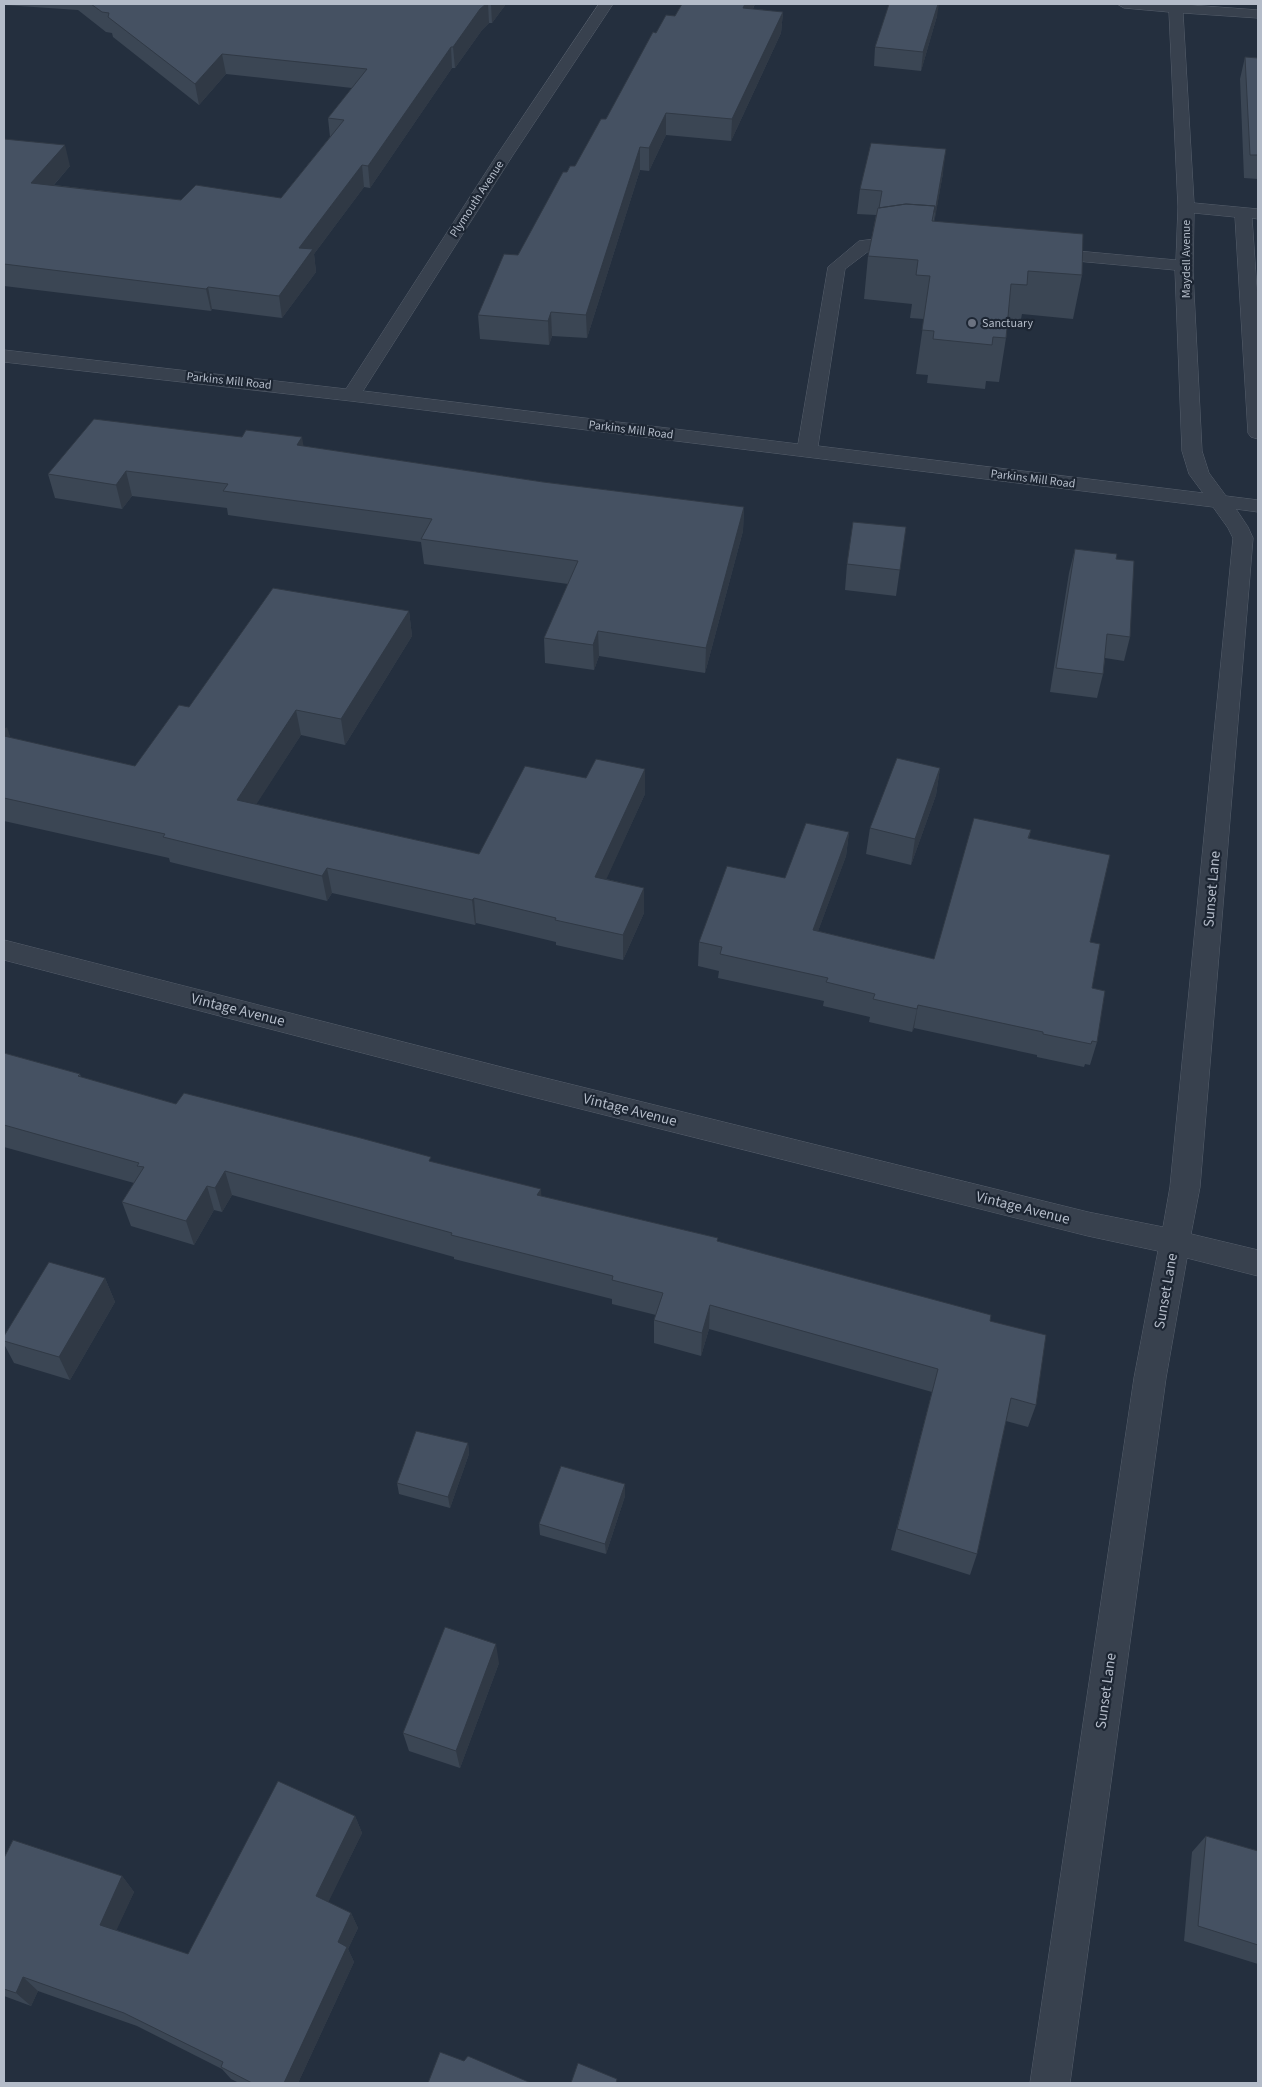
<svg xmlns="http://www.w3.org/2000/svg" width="1262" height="2087" font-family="'Source Sans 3',sans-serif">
	<rect width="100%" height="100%" fill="#242f3e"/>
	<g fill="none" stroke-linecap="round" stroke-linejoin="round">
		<defs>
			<path id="minor" d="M599,4h14l-100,151 -150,236 435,53 30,-177 31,-26 47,-6 6,1 3,4 -3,4 -42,6 -25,19 -27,177 385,47 -14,-19 -7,-23 -7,-181 -131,-12 -6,-1 -3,-4 3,-4 6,-1 132,12 2,-53 -9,-195 -45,-4 -7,-4h60l81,6v8l-75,-5 11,190 64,6v10l-6,-1 6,87v134l-7,-2 -3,-4 -13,-216 -41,-4 -1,59 9,179 7,22 17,23 32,4v12l-22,-3 12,18 5,11 -53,649 -9,47 67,16v26l-71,-18 -21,120 -96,705h-40l104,-705 24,-127 -70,-15 -571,-143 -513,-133v-20l513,131 571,141 75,15 7,-40 63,-649 -5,-10 -15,-21 -862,-106 -347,-39v-12l342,39 151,-234z"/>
		</defs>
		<use href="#minor" stroke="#565f6c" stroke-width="1"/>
		<use href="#minor" fill="#38414e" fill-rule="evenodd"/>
	</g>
	<path fill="#3b4654" d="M4,4h502l-14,19h-3l-7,7 -27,38h-3l-82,120 -6,-1 -50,67 2,18 -34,46 -70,-9 -1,2 -207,-25v-147l66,27 -16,19 127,15 100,-2 49,-61 -2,-19 24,-30 -126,-14 -27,31 -86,-68 -1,-4 -6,-1 -28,-22 -74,-5z
		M682,4h73l-2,5 30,3 -2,21 -50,108 -65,-6 -17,36 -9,-1 -53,168 -35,-2 -3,9 -69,-6 -2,-24 40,-60 49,-83 8,-6 31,-47 50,-86 19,-17z
		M937,16l-16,55 -47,-5 1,-19z
		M1245,57l13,1v121l-14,-1 -4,-99z
		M943,173l-9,49 148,53 -9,44 -51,-5 -3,15 -12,-2 -1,11 -7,44 -13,-1 -1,8 -58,-6 1,-8 -12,-1 8,-55 -14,-1 2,-14 -48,-5 4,-43 8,-41 -19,-1 3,-25z
		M303,446l240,36 201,25 -1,24 -38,142 -106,-17 -5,14 -49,-7 -1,-25 24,-54 -144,-20 -3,-22 -193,-27 -1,-7 -95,-12 -10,13 -67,-11 -7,-24z
		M906,527l-10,69 -51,-6 2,-26z
		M1075,549l41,10 14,78 -6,24 -19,-3 -2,16 -6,24 -47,-6 19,-119z
		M409,611l3,25 -67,109 -44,-10 -45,69 223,50 166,-60 -39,85 38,9v25l-21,47 -67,-15v-3l-80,-19 -1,2 -143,-32 -5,8 -157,-39 -1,-4 -165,-37v-95l7,12 124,28 54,-59z
		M940,768l-4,27 -25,70 -45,-11 4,-26z
		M1031,830l-2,8 61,104 2,46 5,54 -7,23 -5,-1 -1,3 -47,-10v-2l-123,-27 -2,4 -43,-10 1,-5 -47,-11 1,-5 -106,-23 1,-7 -21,-5 1,-24 150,-110 -3,24 -28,75 116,28z
		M4,1053l76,21 1,3 95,27 256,58 109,34 177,42 -1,3 273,80 46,84 -8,22 -22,-6 -29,133 -7,21 -79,-25 41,-158 -223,-63 -8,27 -47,-13v-23l2,-5 -44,-11v-5l-158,-40v-2l-222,-62 -10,17 -8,-2 -20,35 -63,-19 -9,-24 12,-19 -130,-36z
		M105,1278l10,24 -45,78 -56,-17 -10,-19v-8z
		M468,1443l1,11 -19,54 -51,-14 -2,-11z
		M625,1484v12l-19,58 -66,-19 -1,-11z
		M499,1663l-39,105 -51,-17 -6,-18z
		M355,1816l7,17 -34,69 23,11 7,15 -10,21 6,13 -56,121h-59l-8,-4 -9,-10 -85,-43 -99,-35 -7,15 -27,-10v-138l118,18 12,16 -18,38 72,24z
		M1206,1836l52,15v113l-74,-23 8,-89z"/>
	<path fill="#303945" d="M486,4h2l1,19 -7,7 -27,38 -2,-21 27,-38z
		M491,4h15l-14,19z
		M745,4h10l-13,25 1,-21z
		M938,4h1l-2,12 -16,55 2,-19z
		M783,12l-2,21 -50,108 1,-22z
		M451,47l1,21 -82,120 -2,-22z
		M222,54l4,20 -27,31 -4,-21z
		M666,113v22l-17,36v-23z
		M65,145l5,21 -33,38 -6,-21z
		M640,147v23l-53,168 -1,-23z
		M946,149l-3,24 -11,63 3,-24z
		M362,165l2,22 -50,67 2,18 -34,46 -3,-22 20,-48z
		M208,287l4,22 -1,2 -5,-22z
		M551,312l1,24 -3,9 -1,-24z
		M302,437l4,24 -9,-16z
		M126,471l6,25 -10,13 -6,-24z
		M744,507l-1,24 -38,142 1,-25z
		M409,611l3,25 -67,109 -4,-26z
		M598,631l1,25 -5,14 -1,-25z
		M296,710l5,25 -58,90 -6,-25z
		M7,727l8,25 -11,-4v-18z
		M940,768l-4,27 -25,70 4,-26z
		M645,769v25l-49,108 -1,-25z
		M849,832l-3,24 -36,97 3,-23z
		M327,868l5,25 -5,8 -5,-25z
		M644,888v25l-21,47v-25z
		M474,898l2,25 -1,2 -3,-25z
		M918,1005l-4,23 -2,4 5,-23z
		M225,1171l7,24 -10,17 -7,-24z
		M207,1186l7,24 -20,35 -8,-24z
		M541,1189l1,24 -5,-18z
		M105,1278l10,24 -45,78 -11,-23z
		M710,1305l-1,24 -8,27 1,-23z
		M468,1443l1,11 -19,54 -2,-11z
		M625,1484v12l-19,58 -1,-10z
		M496,1644l3,19 -39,105 -4,-17z
		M355,1816l7,17 -38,78 -8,-15z
		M122,1876l12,16 -22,48 -12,-15z
		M351,1913l7,15 -10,21 6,13 -56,121h-14l54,-141z
		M23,1977l15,14 -7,15 -15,-13z"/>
	<path fill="#455162" stroke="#303945" d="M91,4h395l-6,5 -27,38h-2l-83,119 -6,-1 -63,83 14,1 -34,47 -71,-9 -2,2 -202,-25v-125l61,6 -34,38 150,17 15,-15 85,13 63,-78 -16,-2 39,-49 -145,-15 -27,30 -87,-67 1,-4 -7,-1z
		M682,4h63l-2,4 40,4 -51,107 -66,-6 -17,35 -9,-1 -54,168 -35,-3 -3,9 -70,-6 26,-61 14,1 45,-83h4l3,-6h5l26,-47h5l47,-87 3,1 10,-18 9,1z
		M889,4h49l-15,48 -48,-5z
		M1245,57l13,1v97h-8z
		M871,143l75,6 -11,63h-1l1,-6 -29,-2 -27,4 3,-17 -22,-2z
		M906,204l29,2 -3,15 151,13 -1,41 -54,-4 -1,14 -16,-1 -5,54 -13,-1 -1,8 -59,-6 1,-8 -12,-1 8,-54 -14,-1 2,-15 -50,-4 10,-48z
		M94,419l148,18 4,-7 56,7 -5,8 246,37 201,25 -38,141 -108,-17 -5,14 -49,-7 34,-77 -157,-22 11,-20 -209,-28 5,-7 -102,-13 -10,14 -68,-11z
		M853,522l53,5 -6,43 -53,-6z
		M1075,549l42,5 -1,5 18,2 -4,76 -23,-3 -4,40 -47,-6z
		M273,588l136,23 -68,108 -45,-9 -59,90 242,54 46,-88 61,12 10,-19 49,10 -50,108 49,11 -21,47 -68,-15 1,-2 -82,-20 -2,2 -145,-32 -5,8 -159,-39 2,-3 -161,-36v-62l131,30 44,-61 10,2z
		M897,758l43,10 -25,71 -45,-11z
		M974,818l57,12 -3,8 82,17 -20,87 10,2 -8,44 13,3 -8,51 -5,-1 -1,3 -48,-10v-2l-125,-27 -1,4 -44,-10 2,-5 -49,-12 2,-4 -108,-24 2,-7 -23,-5 28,-76 58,12 21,-55 43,9 -36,98 121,29z
		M4,1053l76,21 -2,2 98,28 8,-11 173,44 74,20 -2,4 112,28 -4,6 181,43 -1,3 274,74 -1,6 56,14 -10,70 -25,-7 -34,156 -80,-25 41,-160 -228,-64 -8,28 -48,-13 9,-27 -51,-13 1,-4 -162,-41 1,-2 -227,-62 -10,17 -8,-2 -21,35 -64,-19 22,-35 -7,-1 2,-3 -135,-38z
		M49,1262l56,16 -46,79 -55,-16v-5z
		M416,1431l52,12 -20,54 -51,-14z
		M561,1466l64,18 -20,60 -66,-20z
		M445,1627l51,17 -40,107 -53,-18z
		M278,1781l77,35 -39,80 35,17 -13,29 9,5 -63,136h-32l-31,-16 2,-5 -99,-49 -101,-36 -7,16 -12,-4v-131l9,-18 109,36 -22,49 88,29z
		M1206,1836l52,15v94l-60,-19z
		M440,2052l24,9 4,-5 63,27h-103z
		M578,2063l39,16 -1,4h-45z"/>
	<circle fill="#6b7280" stroke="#1d2633" stroke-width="2" cx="972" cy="323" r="5"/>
	<g text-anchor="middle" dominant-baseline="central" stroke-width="4.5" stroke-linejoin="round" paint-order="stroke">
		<g font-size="12" fill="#b4bcc9" stroke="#1d2633">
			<text transform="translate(477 199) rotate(-57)">Plymouth Avenue</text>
			<text transform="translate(1186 259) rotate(-90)">Maydell Avenue</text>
			<text transform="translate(229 381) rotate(6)">Parkins Mill Road</text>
			<text transform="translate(631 430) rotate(7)">Parkins Mill Road</text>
			<text transform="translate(1033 479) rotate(7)">Parkins Mill Road</text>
		</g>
		<g font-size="12" fill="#b4bcc9" stroke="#1d2633" text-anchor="start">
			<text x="982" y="323">Sanctuary</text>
		</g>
		<g font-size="15" fill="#b4bcc9" stroke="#1d2633">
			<text transform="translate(1212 889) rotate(-85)">Sunset Lane</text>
			<text transform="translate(238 1010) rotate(14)">Vintage Avenue</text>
			<text transform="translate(630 1110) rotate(14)">Vintage Avenue</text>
			<text transform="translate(1023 1208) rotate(14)">Vintage Avenue</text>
			<text transform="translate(1166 1291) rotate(-80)">Sunset Lane</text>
			<text transform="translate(1106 1691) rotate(-82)">Sunset Lane</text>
		</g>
	</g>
	<rect width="1262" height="2087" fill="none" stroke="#b4bcc9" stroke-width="10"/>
</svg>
